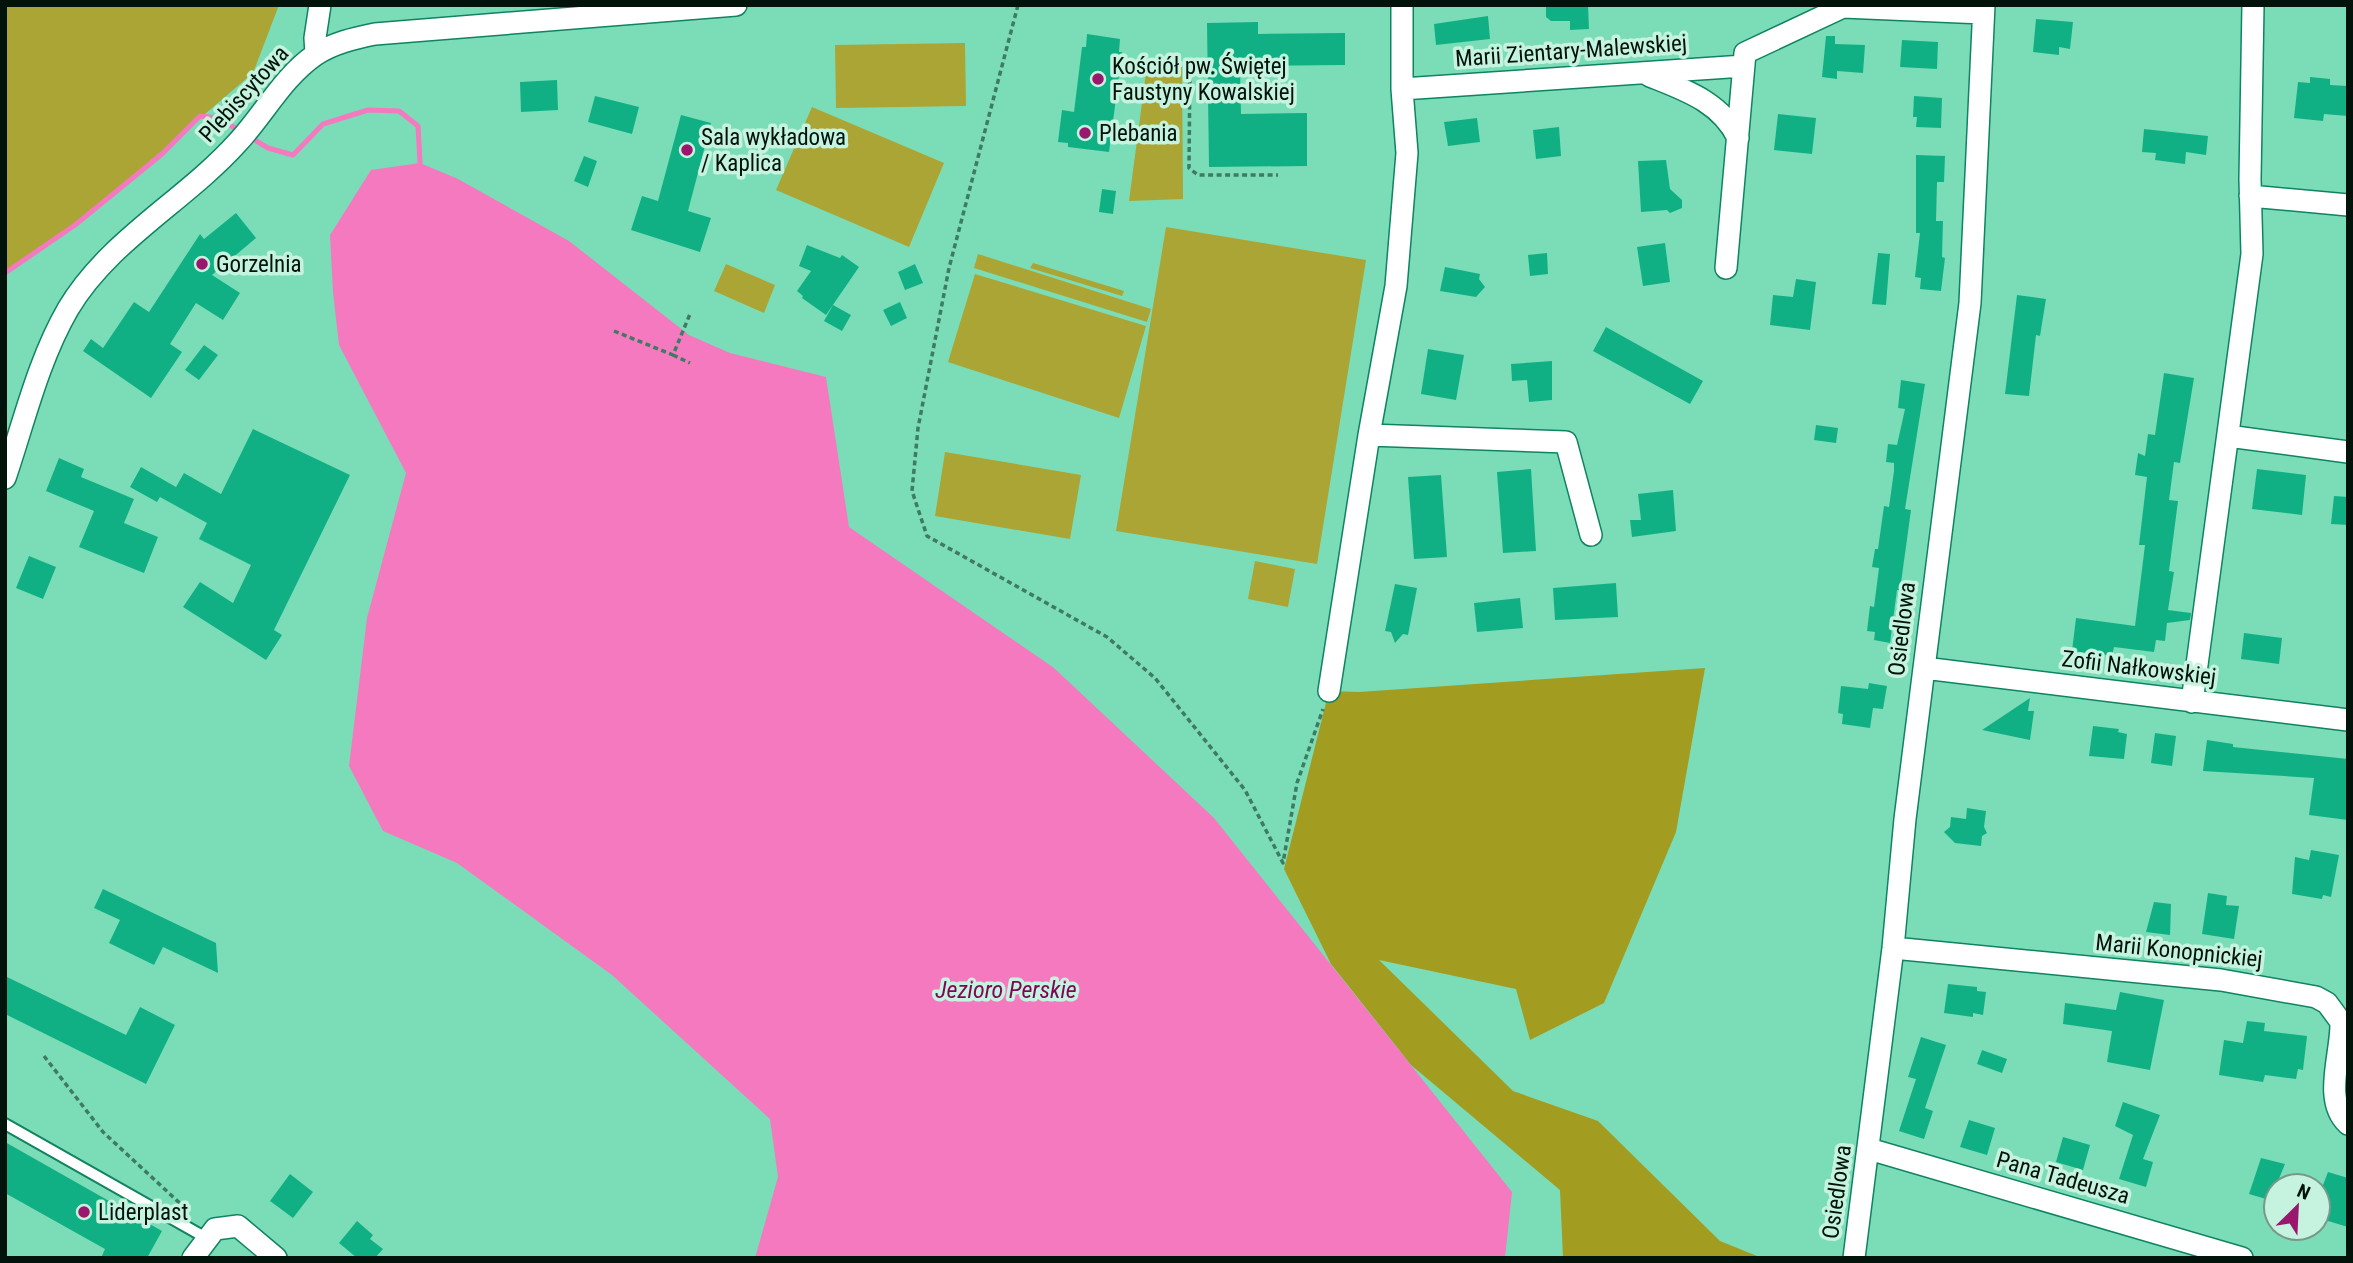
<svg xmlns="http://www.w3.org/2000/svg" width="2353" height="1263" font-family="'Roboto Condensed',sans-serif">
	<rect width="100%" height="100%" fill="#7bddb7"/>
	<path fill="#aaa535" d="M5,5h274l-26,68 -178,152 -70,48z
		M965,43l1,63 -130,2 -1,-63z
		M1147,65h35l1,134 -54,2z
		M812,107l132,56 -35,84 -133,-57z
		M1166,227l200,33 -49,304 -201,-33z
		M978,254l173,55 -4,13 -173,-54z
		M1033,263l91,28 -2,5 -92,-28z
		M726,264l49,21 -11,28 -50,-22z
		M975,274l171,52 -27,92 -171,-56z
		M945,452l136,23 -11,64 -135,-23z
		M1255,561l40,8 -7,38 -40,-8z"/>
	<path fill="#a29c21" d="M1705,668l-29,164 -72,171 -74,37 -14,-51 -137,-29 134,131 85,30 122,120 42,17h-199l-3,-68 -149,-125 -80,-101 -47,-95 45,-178 30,1z"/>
	<path fill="#f479bf" d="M420,163l38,16 111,62 120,94 41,18 96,24 23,150 205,141 160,150 298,374 -7,66h-750l23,-81 -8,-58 -158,-144 -155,-112 -74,-32 -34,-65 18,-148 39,-145 -67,-128 -6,-53 -3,-57 41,-65z"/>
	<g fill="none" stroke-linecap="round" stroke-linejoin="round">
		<path stroke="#f479bf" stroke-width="5" d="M248,136l20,12 25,7 30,-31 45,-14 31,1 19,15 2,37
			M5,273l70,-48 87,-71 38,-38 18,2 22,13"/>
	</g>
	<path fill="#11b084" d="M1546,5h42l1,24 -19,1v-9h-19l-5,-4z
		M1488,16l2,23 -54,6 -2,-21z
		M2036,19l37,3 -3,27 -11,-2v8l-26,-3z
		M1258,22v12l87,-1v32l-105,1 1,48 66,-1v53l-98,1 -2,-144z
		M1087,34l33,5 -1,13h3l-13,100 -41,-5v-4l-10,-1 4,-32 12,2 8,-65h4z
		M1826,36h9v8l30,1 -2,28 -26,-2v8l-15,-2z
		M1902,40l36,2 -1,27 -37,-2z
		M2310,77l20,2v6l18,1v30l-24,-2 -1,7 -29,-3 4,-36 12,1z
		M557,80l1,30 -37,2 -1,-30z
		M595,96l44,11 -7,27 -44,-12z
		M1914,96l28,2 -1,30 -25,-1 1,-10h-4z
		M1778,114l38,4 -4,36 -38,-4z
		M681,115l30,8 -23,88 23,7 -11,34 -69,-22 11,-34 16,5z
		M1477,118l3,24 -32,4 -4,-24z
		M1559,127l2,29 -25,3 -3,-29z
		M2144,129l64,7 -2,19 -20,-3 -1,12 -30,-4 1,-7 -14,-1z
		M1916,155l29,1 -1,26h-7l-1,39h7l-1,36 3,1 -4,33 -21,-2 1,-11 -6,-1 5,-44h-4z
		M584,156l13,5 -9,26 -14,-6z
		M1666,160l4,29 12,11v8l-12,5 -3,-3 -26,2 -3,-51z
		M1102,189l14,2 -3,23 -14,-2z
		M236,213l20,25 -44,37 28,18 -17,27 -27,-17 -26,41 12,8 -31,46 -68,-47 8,-12 12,9 31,-46 15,10 51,-78 4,5z
		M1665,243l5,39 -27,4 -6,-39z
		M807,245l33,13 2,-3 17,12 -33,48 -24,-17 1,-2 -6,-5 14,-20 -12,-5z
		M1547,253l1,21 -18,2 -2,-21z
		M1878,253l12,1 -4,51 -14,-1z
		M915,264l8,19 -18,7 -7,-18z
		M1445,267l35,7 -1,5 6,8 -9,10 -36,-6z
		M1796,279l20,3 -6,48 -40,-5 3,-30 20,2z
		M2017,295l29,4 -6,37 -4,-1 -7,61 -24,-2z
		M900,302l7,16 -16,8 -8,-16z
		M833,305l18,10 -9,16 -18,-10z
		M1606,327l97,54 -13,23 -97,-53z
		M204,345l14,10 -19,25 -14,-10z
		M1428,349l36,6 -8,45 -35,-6z
		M1552,361v39l-23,2 -2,-22 -15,1 -1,-17z
		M2164,373l30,5 -14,85 -6,-1 -5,38 9,1 -9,70 5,1 -6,38 23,3 -1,7 -23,3 -2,18 -9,-1 -2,12 -40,-5 -2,9 -40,-5 4,-33 59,8 10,-81h-6l8,-68 -12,-2 3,-22 7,3 3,-22 7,1z
		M1901,380l24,4 -20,125 6,1 -11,80h-3l-7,53 -16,-3 1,-8 -8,-1 3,-25 4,1 5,-39 -7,-1 3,-18h3l6,-43 5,1 5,-36v-8l-8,-1 2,-18 9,1 8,-36 -7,-1z
		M1816,425l22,3 -2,15 -22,-3z
		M253,429l97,46 -76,155 8,5 -16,25 -83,-53 17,-25 33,21 18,-38 -52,-26 8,-16 -47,-26 -3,5 -27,-15 11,-20 35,20 8,-14 37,21z
		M59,458l25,11 -3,8 53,22 -10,24 34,14 -14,36 -65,-26 15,-36 -48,-20z
		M1531,469l5,82 -33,2 -6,-81z
		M2257,469l49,6 -4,40 -50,-6z
		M1441,475l6,82 -33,2 -6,-82z
		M1673,490l3,41 -44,6 -2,-17h11l-3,-26z
		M2334,496l14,1v28l-17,-1z
		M29,556l27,11 -13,32 -27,-11z
		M1616,583l2,34 -63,3 -2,-32z
		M1395,584l22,4 -9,47 -5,-1 -8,9 -4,-11 -6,-1z
		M1520,598l3,30 -46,4 -3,-29z
		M2244,633l38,5 -3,26 -38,-5z
		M1869,683l18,3 -4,23 -10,-1 -3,20 -28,-4 1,-10 -5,-1 3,-27 27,3z
		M2030,698l-2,13h6l-4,29 -48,-10z
		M2093,726l26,3 -1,3 9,2 -3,25 -35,-3z
		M2155,733l21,3 -4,30 -21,-3z
		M2207,740l26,4v3l115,12v61l-39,-5 5,-37 -111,-7z
		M1967,808l19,3 -2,16 3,6 -5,3 -1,10 -26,-3 -11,-11 6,-5 1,-10 15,2z
		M2311,850l28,5 -8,42 -8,-2 -1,4 -30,-5 3,-37 14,3z
		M103,889l113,54 2,30 -55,-26 -9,18 -45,-22 11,-23 -26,-12z
		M2208,893l19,3 -1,9 13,1 -5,33 -32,-5z
		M2154,902l17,2 -1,31 -24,-3z
		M5,976l121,59 14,-28 35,18 -29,59 -141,-70z
		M1948,984l29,3v4l9,1 -3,23 -10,-2v4l-29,-4z
		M2120,992l44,8 -14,70 -43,-8 5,-31 -49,-7 2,-21 51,7z
		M2247,1021l18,2 -1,8 43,5 -4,34 -5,-1 -2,10 -31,-4 -2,7 -44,-7 5,-35 19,3z
		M1921,1037l25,8 -21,63 8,3 -9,28 -25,-8 17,-52 -8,-2z
		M1982,1050l25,9 -5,14 -25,-9z
		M2123,1102l37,13 -17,44 10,3 -7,25 -27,-8 14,-44 -18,-9z
		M1969,1120l26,8 -8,27 -27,-8z
		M2063,1137l27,8 -7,25 -27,-8z
		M5,1142l157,89 -15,27h-46l4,-9 -100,-56z
		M2261,1158l24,6 -9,22v16l-27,-8z
		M2328,1172l20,6v49l-30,-9v-34l5,1z
		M290,1174l23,18 -20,26 -23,-17z
		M357,1221l16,14 -3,4 13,10 -8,9h-18l-18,-15z"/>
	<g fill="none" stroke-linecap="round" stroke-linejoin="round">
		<defs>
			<path id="lane" d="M5,1124l203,115"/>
			<path id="street" d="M316,54l-1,-16 5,-33
				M1650,76c35,14 71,26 88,62
				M1402,89l342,-23
				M2250,196l98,9
				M1726,268l19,-215 98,-46 140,6
				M1369,435l197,7 25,93
				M2228,436l120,16
				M5,478c19,-56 33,-117 63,-169 41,-69 117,-108 170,-167 26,-28 45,-65 77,-87 18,-12 40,-17 60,-21l361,-29
				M1924,668l424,52
				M1329,691l40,-256 27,-149 11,-133 -5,-64v-84
				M2192,702l60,-448 -2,-75 3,-174
				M1893,948l328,32 95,17 11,6 14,19c1,32 -19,78 7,102
				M1869,1149l373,109
				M193,1258l22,-29 23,-3 38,32
				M1854,1258l39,-310 12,-129 65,-516 14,-298"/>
		</defs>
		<use href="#lane" stroke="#0f8362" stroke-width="14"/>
		<use href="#street" stroke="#0f8362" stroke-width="24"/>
		<path stroke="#3f7a63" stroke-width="3.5" stroke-dasharray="5 3.5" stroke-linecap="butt" d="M1018,5l-69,263 -31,160 -6,63 15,45 180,101 48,41 90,112 38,73 14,-80 26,-74
			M1190,62l-1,106 9,7h80
			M614,331l59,24 17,-41
			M673,355l17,8
			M44,1056l59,76 82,76"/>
		<use href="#lane" stroke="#fff" stroke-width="10"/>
		<use href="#street" stroke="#fff" stroke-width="21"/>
	</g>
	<g fill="#99176c" stroke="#c6f3df" stroke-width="2.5">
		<circle cx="1098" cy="79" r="7"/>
		<circle cx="1085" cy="133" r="7"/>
		<circle cx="687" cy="150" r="7"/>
		<circle cx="202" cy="264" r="7"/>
		<circle cx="84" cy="1212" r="7"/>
	</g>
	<g text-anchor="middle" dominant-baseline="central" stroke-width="7" stroke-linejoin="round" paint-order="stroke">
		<g font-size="23" fill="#01130b" stroke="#c6f3df">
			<text transform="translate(1571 51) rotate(-4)">Marii Zientary-Malewskiej</text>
			<text transform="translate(244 94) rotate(-48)">Plebiscytowa</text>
			<text transform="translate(1902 629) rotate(-83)">Osiedlowa</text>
			<text transform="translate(2139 668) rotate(7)">Zofii Nałkowskiej</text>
			<text transform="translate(2179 951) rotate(6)">Marii Konopnickiej</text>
			<text transform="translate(2063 1178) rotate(16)">Pana Tadeusza</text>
			<text transform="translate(1837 1192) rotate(-82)">Osiedlowa</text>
		</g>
		<g font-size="23" fill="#01130b" stroke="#c6f3df" text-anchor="start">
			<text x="1112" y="66">Kościół pw. Świętej<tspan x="1112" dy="26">Faustyny Kowalskiej</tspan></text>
			<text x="1099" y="133">Plebania</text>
			<text x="701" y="137">Sala wykładowa<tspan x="701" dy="26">/ Kaplica</tspan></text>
			<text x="216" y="264">Gorzelnia</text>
			<text x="98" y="1212">Liderplast</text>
		</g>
		<g font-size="24" font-style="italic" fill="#7b0755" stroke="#c6f3df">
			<text x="1006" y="990">Jezioro Perskie</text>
		</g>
	</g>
	<rect width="2353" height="1263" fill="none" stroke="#01130b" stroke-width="14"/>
	<g transform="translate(2297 1207) rotate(24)"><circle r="33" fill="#c6f3df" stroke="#77998a" stroke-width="2"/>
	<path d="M0-5L12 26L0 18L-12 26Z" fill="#99176c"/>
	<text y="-10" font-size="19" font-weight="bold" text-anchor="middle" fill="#01130b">N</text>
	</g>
</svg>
